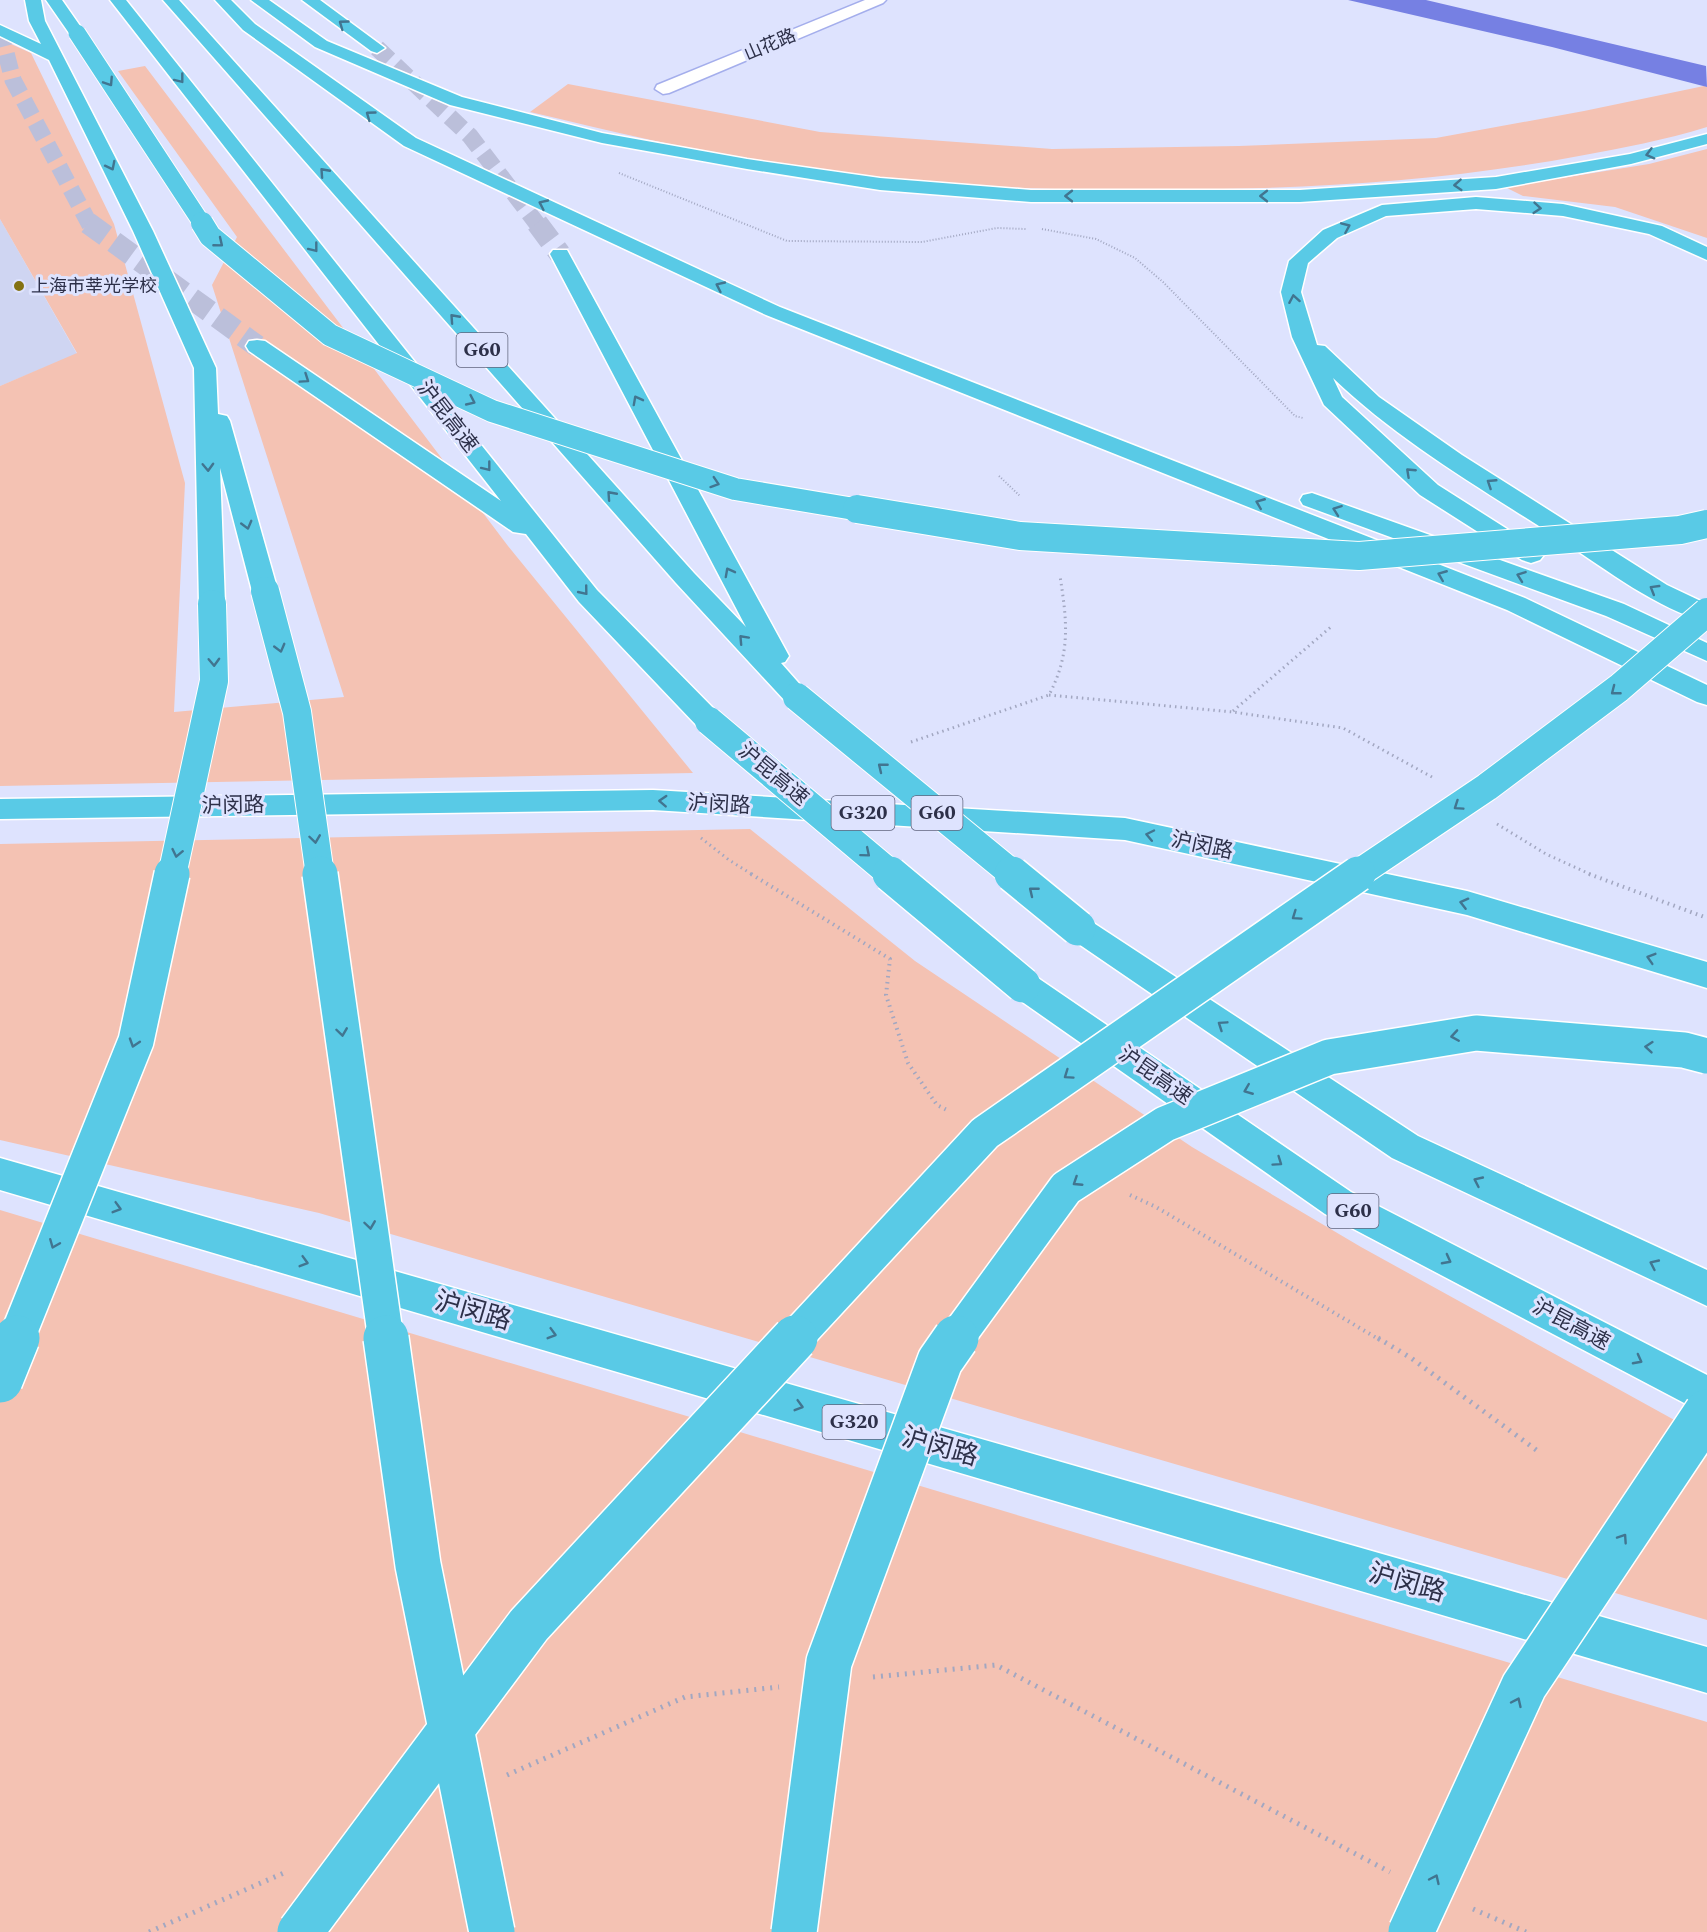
<svg xmlns="http://www.w3.org/2000/svg" width="1707" height="1932" font-family="Spectral,'Noto Sans SC',serif">
	<rect width="100%" height="100%" fill="#dee3fe"/>
	<path fill="#cfd5f2" d="M0,219l77,135 -77,32z"/>
	<path fill="#f4c2b3" d="M0,39l31,14 83,171 71,259 -11,229 170,-15 -132,-412 25,-48 -119,-166 27,-5 363,480 185,227 -693,13v-400l77,-33 -77,-134z
		M568,84l252,48 232,17 187,-3 197,-8 148,-27 120,-25 3,1v40c-42,13 -85,21 -128,29 -118,22 -237,31 -357,33 -127,3 -256,0 -382,-15 -105,-13 -208,-38 -310,-62z
		M1707,149v89l-92,-31 -92,-11 -18,-9 144,-23z
		M750,829l165,132 277,186 169,100 346,191v182l-1388,-407 -319,-73v-296z
		M0,1210l1707,512v210h-1707z"/>
	<path fill="#7680e3" d="M1348,0h78l280,66 1,21 -155,-40z"/>
	<g fill="none" stroke-linecap="round" stroke-linejoin="round">
		<path stroke="#bbbfda" stroke-width="17" stroke-dasharray="17 8" stroke-linecap="butt" d="M0,30l13,50 77,145
			M377,48l93,88 68,89"/>
		<path stroke="#bbbfda" stroke-width="22" stroke-dasharray="22 10" stroke-linecap="butt" d="M88,223l169,123
			M537,223l23,31"/>
		<defs>
			<path id="minor" d="M865,0h21l-3,3 -214,90 -6,1 -8,-5 2,-4z"/>
			<path id="highway" d="M25,0h16l4,21 108,210 63,137 2,46 9,2 3,5 48,170 -4,6 -9,2 -9,-2 -4,-6 -32,-123 5,136 -4,6 -9,2 -9,-2 -4,-6 -5,-236 -61,-137 -84,-171 -49,-24v-11l41,19 -12,-23z
				M46,0h16l23,33 -2,3h-12z
				M110,0h16l471,590 122,124 4,7 -4,7 -10,2 -10,-2 -120,-126 -53,-68 -13,-2 -264,-181 -3,-5 3,-5 8,-1 8,1 236,160z
				M163,0h16l515,573 52,54 -196,-373 3,-4h14l222,406 -4,6 -4,1 30,34 -4,6 -10,3 -10,-3 -111,-120z
				M215,0h16l24,24 161,114 364,169 745,291 182,87v20l-10,-3 -190,-92 -741,-295 -362,-169 -161,-116z
				M251,0h18l58,41 135,56 140,36 145,26 133,19 151,12h269l196,-13 134,-23 77,-20v10l-76,20 -135,25 -196,13h-269l-151,-12 -133,-21 -145,-26 -152,-38 -135,-58z
				M302,0h18l65,48 -8,5 -6,-2z
				M1476,197l87,7 99,22 45,21v13l-58,-26 -86,-18 -87,-7 -90,7 -49,22 -29,25 -7,29 16,53 8,1 54,51 83,58 205,130 40,19v18c-50,-13 -100,-52 -143,-80 -79,-51 -163,-99 -231,-164l9,19 96,88 102,65 4,5 -4,5 -9,3 -9,-3 -102,-65 -96,-90 -32,-68 -11,-45 8,-31 34,-31 59,-25z
				M1312,493l312,111 83,39v18l-101,-45 -303,-111 -3,-5 3,-5z
				M653,790l472,28 342,73 240,71v26l-240,-73 -342,-75 -472,-30 -653,9v-20z
				M1078,916l11,4 329,216 289,134v36l-315,-148 -325,-222 -5,-8 5,-8z
				M1023,972l12,4 316,216 356,183v40l-382,-201 -314,-220 -5,-9 5,-9z
				M0,1158l1707,489v46l-1707,-503z"/>
		</defs>
		<use href="#minor" stroke="#a4aeec" stroke-width="3"/>
		<use href="#highway" stroke="#fff" stroke-width="3"/>
		<path stroke="#a2a7c1" stroke-width="2" stroke-dasharray="1 2" stroke-linecap="butt" d="M619,173l168,68 135,1 75,-14 29,1
			M1042,229l54,10 39,19 28,24 132,134 8,2
			M999,476l21,20"/>
		<path stroke="#a2a7c1" stroke-width="3" stroke-dasharray="1.5 4" stroke-linecap="butt" d="M1049,695l184,17 110,16 89,49
			M1233,711l99,-85
			M911,742l138,-47c22,-42 18,-74 11,-119
			M1497,824l49,30 46,21
			M701,838l28,22 24,15"/>
		<path stroke="#a2a7c1" stroke-width="4" stroke-dasharray="1.5 4.5" stroke-linecap="butt" d="M751,874l139,85 -4,36 22,68 29,42 12,6
			M1589,874l118,44
			M1130,1195l26,12 224,133"/>
		<path stroke="#a2a7c1" stroke-width="5" stroke-dasharray="2 6" stroke-linecap="butt" d="M1378,1338l33,20 128,94
			M873,1677l123,-12 394,207
			M507,1775l178,-78 94,-10
			M1473,1909l53,23
			M149,1932l137,-60"/>
		<use href="#minor" fill="#fff" fill-rule="evenodd"/>
		<use href="#highway" fill="#59cae6" fill-rule="evenodd"/>
		<defs>
			<path id="highway-bridge-far4" d="M77,33l126,192"/>
			<path id="highway-bridge-far3" d="M202,223l8,13 120,99 162,76 243,78 131,22"/>
			<path id="highway-bridge-far2" d="M857,509l163,27 339,20 321,-26 27,-6
				M265,591l32,121 23,163
				M797,697l217,178
				M709,721l183,154
				M172,875l42,-194 -2,-77
				M1356,875l131,-88 132,-99 88,-76"/>
			<path id="highway-bridge-far1" d="M320,874l66,466
				M890,874l133,111
				M1012,874l66,54
				M16,1340l120,-299 36,-167
				M793,1340l192,-207 373,-259
				M955,1340l111,-152 99,-64 164,-67 147,-24 208,17 23,6"/>
			<path id="highway-bridge" d="M386,1338l32,227 74,367
				M0,1380l17,-42
				M300,1932l229,-307 266,-287
				M794,1932l35,-270 111,-301 16,-23
				M1411,1932l113,-246 183,-274"/>
		</defs>
		<use href="#highway-bridge-far4" stroke="#fff" stroke-width="19" stroke-linecap="butt"/>
		<use href="#highway-bridge-far3" stroke="#fff" stroke-width="24" stroke-linecap="butt"/>
		<use href="#highway-bridge-far2" stroke="#fff" stroke-width="30" stroke-linecap="butt"/>
		<use href="#highway-bridge-far1" stroke="#fff" stroke-width="38" stroke-linecap="butt"/>
		<use href="#highway-bridge" stroke="#fff" stroke-width="48" stroke-linecap="butt"/>
		<use href="#highway-bridge-far4" stroke="#59cae6" stroke-width="17"/>
		<use href="#highway-bridge-far3" stroke="#59cae6" stroke-width="22"/>
		<use href="#highway-bridge-far2" stroke="#59cae6" stroke-width="28"/>
		<use href="#highway-bridge-far1" stroke="#59cae6" stroke-width="35"/>
		<use href="#highway-bridge" stroke="#59cae6" stroke-width="45"/>
	</g>
	<defs><path id="oneway-chevron" d="M-2-3.5L2.5 0L-2 3.5" fill="none" stroke-width="1.6" stroke-linecap="round" stroke-linejoin="round" transform="scale(1.5)"/></defs>
	<g stroke="#417590">
		<use href="#oneway-chevron" transform="translate(343 24) rotate(-144)"/>
		<use href="#oneway-chevron" transform="translate(180 79) rotate(52)"/>
		<use href="#oneway-chevron" transform="translate(109 82) rotate(57)"/>
		<use href="#oneway-chevron" transform="translate(370 115) rotate(-144)"/>
		<use href="#oneway-chevron" transform="translate(1650 154) rotate(165)"/>
		<use href="#oneway-chevron" transform="translate(111 166) rotate(63)"/>
		<use href="#oneway-chevron" transform="translate(324 172) rotate(-132)"/>
		<use href="#oneway-chevron" transform="translate(1458 185) rotate(176)"/>
		<use href="#oneway-chevron" transform="translate(1069 196) rotate(-180)"/>
		<use href="#oneway-chevron" transform="translate(1264 196) rotate(-180)"/>
		<use href="#oneway-chevron" transform="translate(543 204) rotate(-155)"/>
		<use href="#oneway-chevron" transform="translate(1537 208) rotate(5)"/>
		<use href="#oneway-chevron" transform="translate(1346 227) rotate(-23)"/>
		<use href="#oneway-chevron" transform="translate(219 243) rotate(39)"/>
		<use href="#oneway-chevron" transform="translate(314 248) rotate(52)"/>
		<use href="#oneway-chevron" transform="translate(720 286) rotate(-155)"/>
		<use href="#oneway-chevron" transform="translate(1294 299) rotate(-100)"/>
		<use href="#oneway-chevron" transform="translate(454 318) rotate(-132)"/>
		<use href="#oneway-chevron" transform="translate(305 379) rotate(34)"/>
		<use href="#oneway-chevron" transform="translate(637 400) rotate(-118)"/>
		<use href="#oneway-chevron" transform="translate(471 401) rotate(25)"/>
		<use href="#oneway-chevron" transform="translate(208 467) rotate(88)"/>
		<use href="#oneway-chevron" transform="translate(487 467) rotate(52)"/>
		<use href="#oneway-chevron" transform="translate(1410 472) rotate(-137)"/>
		<use href="#oneway-chevron" transform="translate(715 483) rotate(18)"/>
		<use href="#oneway-chevron" transform="translate(1491 483) rotate(-147)"/>
		<use href="#oneway-chevron" transform="translate(611 495) rotate(-132)"/>
		<use href="#oneway-chevron" transform="translate(1260 503) rotate(-158)"/>
		<use href="#oneway-chevron" transform="translate(1337 510) rotate(-160)"/>
		<use href="#oneway-chevron" transform="translate(247 525) rotate(75)"/>
		<use href="#oneway-chevron" transform="translate(729 572) rotate(-118)"/>
		<use href="#oneway-chevron" transform="translate(1442 575) rotate(-158)"/>
		<use href="#oneway-chevron" transform="translate(1521 576) rotate(-160)"/>
		<use href="#oneway-chevron" transform="translate(1654 589) rotate(-149)"/>
		<use href="#oneway-chevron" transform="translate(584 591) rotate(51)"/>
		<use href="#oneway-chevron" transform="translate(743 639) rotate(-133)"/>
		<use href="#oneway-chevron" transform="translate(280 648) rotate(75)"/>
		<use href="#oneway-chevron" transform="translate(214 662) rotate(88)"/>
		<use href="#oneway-chevron" transform="translate(1615 691) rotate(142)"/>
		<use href="#oneway-chevron" transform="translate(882 767) rotate(-141)"/>
		<use href="#oneway-chevron" transform="translate(663 801) rotate(-177)"/>
		<use href="#oneway-chevron" transform="translate(1458 806) rotate(146)"/>
		<use href="#oneway-chevron" transform="translate(1150 835) rotate(-168)"/>
		<use href="#oneway-chevron" transform="translate(315 839) rotate(82)"/>
		<use href="#oneway-chevron" transform="translate(177 853) rotate(102)"/>
		<use href="#oneway-chevron" transform="translate(866 853) rotate(40)"/>
		<use href="#oneway-chevron" transform="translate(1033 891) rotate(-141)"/>
		<use href="#oneway-chevron" transform="translate(1464 903) rotate(-166)"/>
		<use href="#oneway-chevron" transform="translate(1296 916) rotate(145)"/>
		<use href="#oneway-chevron" transform="translate(1651 958) rotate(-163)"/>
		<use href="#oneway-chevron" transform="translate(1222 1025) rotate(-146)"/>
		<use href="#oneway-chevron" transform="translate(342 1032) rotate(82)"/>
		<use href="#oneway-chevron" transform="translate(1455 1036) rotate(171)"/>
		<use href="#oneway-chevron" transform="translate(134 1043) rotate(108)"/>
		<use href="#oneway-chevron" transform="translate(1649 1047) rotate(-175)"/>
		<use href="#oneway-chevron" transform="translate(1068 1075) rotate(145)"/>
		<use href="#oneway-chevron" transform="translate(1248 1090) rotate(158)"/>
		<use href="#oneway-chevron" transform="translate(1278 1162) rotate(35)"/>
		<use href="#oneway-chevron" transform="translate(1478 1181) rotate(-155)"/>
		<use href="#oneway-chevron" transform="translate(1077 1182) rotate(147)"/>
		<use href="#oneway-chevron" transform="translate(117 1208) rotate(16)"/>
		<use href="#oneway-chevron" transform="translate(370 1225) rotate(82)"/>
		<use href="#oneway-chevron" transform="translate(54 1244) rotate(112)"/>
		<use href="#oneway-chevron" transform="translate(1447 1260) rotate(28)"/>
		<use href="#oneway-chevron" transform="translate(304 1262) rotate(16)"/>
		<use href="#oneway-chevron" transform="translate(1654 1264) rotate(-155)"/>
		<use href="#oneway-chevron" transform="translate(552 1334) rotate(16)"/>
		<use href="#oneway-chevron" transform="translate(1638 1360) rotate(28)"/>
		<use href="#oneway-chevron" transform="translate(799 1406) rotate(16)"/>
		<use href="#oneway-chevron" transform="translate(1623 1538) rotate(-56)"/>
		<use href="#oneway-chevron" transform="translate(1517 1702) rotate(-65)"/>
		<use href="#oneway-chevron" transform="translate(1435 1879) rotate(-65)"/>
	</g>
	<circle fill="#847213" stroke="#dee3fe" stroke-width="2" cx="19" cy="286" r="6"/>
	<g text-anchor="middle" dominant-baseline="central" stroke-width="6" stroke-linejoin="round" paint-order="stroke">
		<g font-size="18" fill="#2d3049" stroke="#dee3fe">
			<text transform="translate(770 45) rotate(-23)">山花路</text>
		</g>
		<g font-size="18" fill="#2d3049" stroke="#dee3fe" text-anchor="start">
			<text x="31" y="286">上海市莘光学校</text>
		</g>
		<g fill="#dee3fe" stroke="#62667f" stroke-width="1.5">
			<rect x="456.5" y="333" width="51" height="34" rx="4.5"/>
			<rect x="831.5" y="796" width="63" height="34" rx="4.5"/>
			<rect x="911.5" y="796" width="51" height="34" rx="4.5"/>
			<rect x="1327.5" y="1194" width="51" height="34" rx="4.5"/>
			<rect x="822.5" y="1405" width="63" height="34" rx="4.5"/>
		</g>
		<g font-size="20" font-weight="bold" fill="#2d3049">
			<text x="482" y="350">G60</text>
			<text x="863" y="813">G320</text>
			<text x="937" y="813">G60</text>
			<text x="1353" y="1211">G60</text>
			<text x="854" y="1422">G320</text>
		</g>
		<g font-size="21" fill="#2d3049" stroke="#dee3fe">
			<text transform="translate(447 417) rotate(52)">沪昆高速</text>
			<text transform="translate(773 775) rotate(40)">沪昆高速</text>
			<text transform="translate(719 805) rotate(3)">沪闵路</text>
			<text transform="translate(233 806) rotate(-1)">沪闵路</text>
			<text transform="translate(1202 846) rotate(12)">沪闵路</text>
			<text transform="translate(1155 1076) rotate(35)">沪昆高速</text>
			<text transform="translate(1571 1325) rotate(28)">沪昆高速</text>
		</g>
		<g font-size="26" fill="#2d3049" stroke="#dee3fe">
			<text transform="translate(473 1311) rotate(16)">沪闵路</text>
			<text transform="translate(940 1447) rotate(16)">沪闵路</text>
			<text transform="translate(1407 1583) rotate(16)">沪闵路</text>
		</g>
	</g>
</svg>
